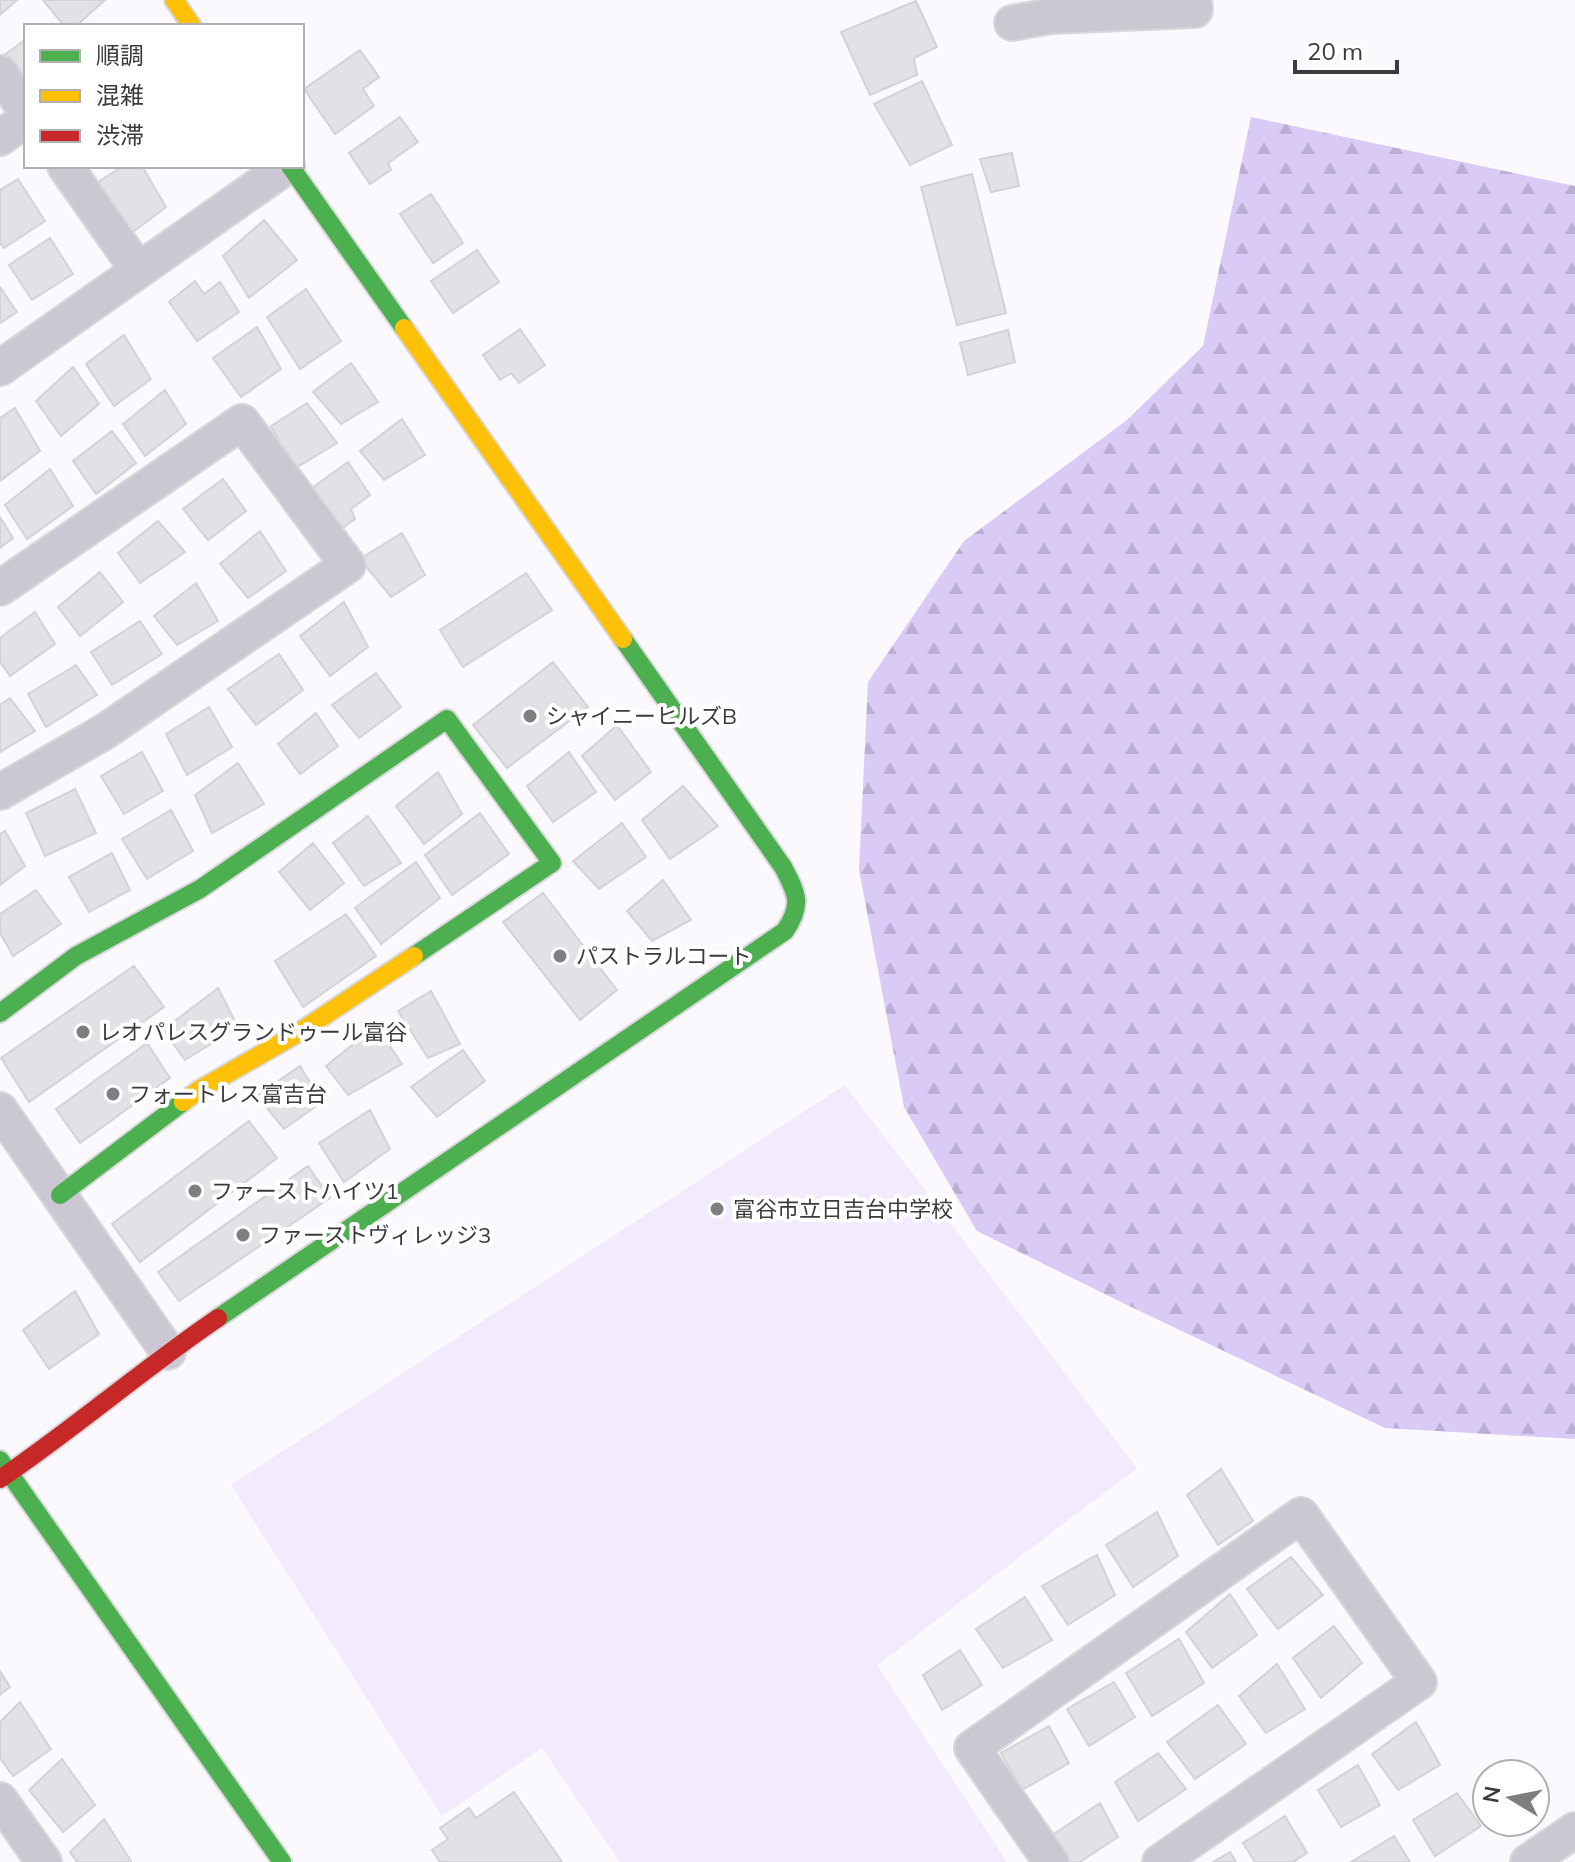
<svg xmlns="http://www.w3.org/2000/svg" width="1575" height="1862" font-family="Mulish,'Noto Sans JP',sans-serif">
	<defs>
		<pattern id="forest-firs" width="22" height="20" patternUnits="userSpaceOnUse" patternTransform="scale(2)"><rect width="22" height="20" fill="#d9caf6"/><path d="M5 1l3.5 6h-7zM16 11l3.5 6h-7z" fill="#bbaed4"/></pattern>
	</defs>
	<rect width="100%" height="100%" fill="#fbf9fd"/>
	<path fill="#f1ebfd" d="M845,1085l292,383 -260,197 130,197h-387l-78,-114 -100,68 -211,-331z"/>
	<path fill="url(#forest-firs)" d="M1251,117l324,69v1253l-190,-11 -262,-125 -146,-72 -73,-124 -45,-237 9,-188 96,-141 163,-121 76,-74z"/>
	<path fill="#e3e1e5" stroke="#d3d2d5" stroke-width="2" d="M0,0h17l-17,15z
		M43,0h62l-29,26h-12z
		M916,1l21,46 -23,11 3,17 -47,20 -29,-63z
		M26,39v56l-24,-38z
		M360,50l19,27 -16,12 11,17 -39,28 -31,-45z
		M922,81l30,64 -42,20 -36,-61z
		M400,117l18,25 -30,21 3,7 -21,14 -21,-31z
		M1012,153l7,33 -28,6 -11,-33z
		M123,166h19l24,41 -37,28 -40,-47z
		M972,174l34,139 -49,12 -36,-138z
		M18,179l27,42 -41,27 -4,-5v-53z
		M431,194l32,49 -30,20 -33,-49z
		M264,220l33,40 -48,38 -26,-42z
		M50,238l23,36 -41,26 -23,-35z
		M477,250l22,32 -46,31 -22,-32z
		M195,281l9,13 16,-12 19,30 -42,29 -28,-39z
		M0,287l17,25 -17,11z
		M306,289l35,52 -41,28 -33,-52z
		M257,327l24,42 -40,28 -28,-39z
		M520,329l25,36 -26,18 -8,-10 -11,7 -17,-25z
		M1008,330l7,32 -47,13 -8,-32z
		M124,335l27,44 -37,27 -28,-42z
		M351,363l27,39 -37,22 -28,-32z
		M73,367l26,37 -38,32 -25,-35z
		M165,390l21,34 -41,32 -22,-32z
		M307,403l30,40 -43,26 -23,-43z
		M15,408l25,43 -40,30v-63z
		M402,419l23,36 -41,25 -24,-29z
		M112,431l24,32 -40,31 -23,-33z
		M348,462l22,33 -19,14 4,10 -16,12 -31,-40z
		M50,469l23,37 -46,33 -22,-34z
		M223,479l23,32 -38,29 -25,-31z
		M0,517l13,21 -13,10z
		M158,521l27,31 -45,31 -22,-30z
		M260,531l26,40 -38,27 -28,-34z
		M402,533l23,42 -34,22 -31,-38z
		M100,572l23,30 -43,34 -22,-29z
		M526,573l26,37 -89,57 -23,-37z
		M196,583l22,38 -41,24 -23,-29z
		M344,602l24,45 -38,29 -30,-40z
		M35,612l20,32 -45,32 -10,-14v-24z
		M140,621l22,33 -50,31 -21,-33z
		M279,654l24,36 -47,35 -28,-36z
		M553,662l35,45 -81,61 -34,-43z
		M76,665l21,30 -51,32 -18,-33z
		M376,673l25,34 -42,31 -27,-33z
		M10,698l25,33 -35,21v-47z
		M209,707l23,40 -45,28 -21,-41z
		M316,713l22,33 -38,28 -22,-30z
		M617,725l34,47 -36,28 -33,-44z
		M142,752l21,39 -39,23 -23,-38z
		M569,752l27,40 -43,30 -26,-36z
		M238,763l26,41 -52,29 -17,-38z
		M438,772l24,42 -38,30 -28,-38z
		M683,786l35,40 -48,33 -28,-39z
		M75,789l21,44 -51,23 -19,-43z
		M171,810l22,41 -46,28 -25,-40z
		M480,813l29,41 -57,41 -27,-40z
		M368,816l33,47 -37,23 -31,-43z
		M622,823l24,34 -47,32 -26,-28z
		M5,831l20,35 -25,19v-51z
		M313,843l31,40 -34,27 -31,-38z
		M112,853l18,37 -41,22 -20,-35z
		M416,862l24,36 -59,46 -26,-36z
		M663,880l28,40 -39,21 -25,-30z
		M36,890l25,34 -48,32 -13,-23v-19z
		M543,893l74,97 -37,30 -77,-98z
		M346,914l30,42 -73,51 -28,-46z
		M134,966l30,41 -135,95 -28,-44z
		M218,988l20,39 -53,33 -22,-30z
		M431,991l29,53 -32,14 -30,-47z
		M376,1026l26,38 -54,31 -22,-29z
		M147,1043l23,35 -90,65 -24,-34z
		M463,1050l22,31 -48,36 -26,-30z
		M300,1066l22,36 -38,27 -27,-33z
		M370,1110l20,39 -46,33 -25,-39z
		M249,1121l28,37 -137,104 -28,-38z
		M308,1166l22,32 -151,103 -21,-29z
		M75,1291l24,43 -50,35 -26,-39z
		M1221,1469l32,52 -35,24 -31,-50z
		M1157,1512l21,44 -45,31 -27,-42z
		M1097,1555l18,40 -47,30 -26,-39z
		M1291,1557l32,38 -45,34 -31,-40z
		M1230,1594l27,41 -45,33 -26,-36z
		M1025,1597l27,43 -49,28 -27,-39z
		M1334,1626l28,37 -41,35 -28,-40z
		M1179,1639l25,44 -52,33 -26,-43z
		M960,1650l22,35 -40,25 -19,-35z
		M1277,1664l28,45 -39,24 -27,-37z
		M0,1671l10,16 -10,8z
		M1114,1682l21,35 -46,29 -22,-37z
		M20,1702l31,47 -38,27 -13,-18v-36z
		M1218,1705l28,39 -51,35 -28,-37z
		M1416,1722l24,43 -42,25 -26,-36z
		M1049,1726l20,37 -47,27 -21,-37z
		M1158,1753l28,36 -48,32 -23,-39z
		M62,1759l33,46 -32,27 -34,-42z
		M1358,1765l22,40 -39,22 -23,-37z
		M514,1792l48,70h-122l-8,-12 16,-11 -8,-11 29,-20 7,10z
		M1457,1793l24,33 -46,30 -22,-36z
		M1100,1803l18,34 -38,25h-10l-19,-26z
		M1285,1816l22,37 -14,9h-38l-12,-19z
		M104,1819l27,42v1h-54l-7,-10z
		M1394,1836l16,26h-59z
		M1230,1852l6,10h-23z"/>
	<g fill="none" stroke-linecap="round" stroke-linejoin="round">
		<defs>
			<path id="street" d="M1012,23l39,-7 144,-6 -1,-10
				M0,73l26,38
				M0,138l26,-19
				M65,166l73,104
				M0,368l287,-202
				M0,588l242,-166 106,143 -244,167 -104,60
				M0,1110l168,242
				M0,1800l44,62
				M1051,1862l-79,-114 329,-233 118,167 -259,180
				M1528,1862l47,-32"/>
			<path id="fast" d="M290,166l114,162
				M0,1013l76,-57 124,-67 247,-170 105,144 -138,93
				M60,1195l123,-93
				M218,1318l567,-387c18,-27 12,-37 -2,-64l-160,-228
				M0,1460l282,402"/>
			<path id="slow" d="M174,0l18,26
				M404,328l219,311
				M183,1102l16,-12 99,-57 116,-77"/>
			<path id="jam" d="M0,1479c75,-51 143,-110 218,-161"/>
		</defs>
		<use href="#street" stroke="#d8d7da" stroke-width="38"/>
		<use href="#fast" stroke="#d8d7da" stroke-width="22"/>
		<use href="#slow" stroke="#d8d7da" stroke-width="22"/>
		<use href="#jam" stroke="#d8d7da" stroke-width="22"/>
		<use href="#street" stroke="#cbc8d3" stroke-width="34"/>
		<use href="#fast" stroke="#4caf50" stroke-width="18"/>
		<use href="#slow" stroke="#ffc107" stroke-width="18"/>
		<use href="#jam" stroke="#c62828" stroke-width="18"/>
	</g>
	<g fill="#7e7d80" stroke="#fff" stroke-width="3">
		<circle cx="530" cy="716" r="8"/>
		<circle cx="560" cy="956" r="8"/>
		<circle cx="83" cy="1032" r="8"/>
		<circle cx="113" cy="1094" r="8"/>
		<circle cx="195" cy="1191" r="8"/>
		<circle cx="717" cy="1209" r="8"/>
		<circle cx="243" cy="1235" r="8"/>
	</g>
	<g text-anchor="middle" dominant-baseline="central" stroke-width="8" stroke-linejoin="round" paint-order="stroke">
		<g font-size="22" fill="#3b3a3d" stroke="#fff" text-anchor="start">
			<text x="546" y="716">シャイニーヒルズB</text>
			<text x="576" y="956">パストラルコート</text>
			<text x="99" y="1032">レオパレスグランドゥール富谷</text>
			<text x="129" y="1094">フォートレス富吉台</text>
			<text x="211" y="1191">ファーストハイツ1</text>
			<text x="733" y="1209">富谷市立日吉台中学校</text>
			<text x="259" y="1235">ファーストヴィレッジ3</text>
		</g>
	</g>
	<rect x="24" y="24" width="280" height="144" fill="#ffffff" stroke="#b1b0b1" stroke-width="2"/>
	<rect x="40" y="50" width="40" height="12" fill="#4caf50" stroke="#b1b0b1" stroke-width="2"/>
	<text x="96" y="64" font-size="24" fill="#3b3a3d">順調</text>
	<rect x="40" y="90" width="40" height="12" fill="#ffc107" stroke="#b1b0b1" stroke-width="2"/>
	<text x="96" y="104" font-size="24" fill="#3b3a3d">混雑</text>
	<rect x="40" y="130" width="40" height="12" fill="#c62828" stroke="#b1b0b1" stroke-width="2"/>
	<text x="96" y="144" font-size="24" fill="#3b3a3d">渋滞</text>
	<g transform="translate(1511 1798) rotate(280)"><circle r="38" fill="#ffffff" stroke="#b1b0b1" stroke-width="2"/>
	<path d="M0-6L14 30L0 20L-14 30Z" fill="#7e7d80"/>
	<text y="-12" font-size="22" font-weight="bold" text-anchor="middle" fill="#3b3a3d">N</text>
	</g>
	<path d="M1295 60v12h102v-12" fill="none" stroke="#3b3a3d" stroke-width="4"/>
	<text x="1307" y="60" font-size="24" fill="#3b3a3d" stroke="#ffffff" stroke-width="6" paint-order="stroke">20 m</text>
</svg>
